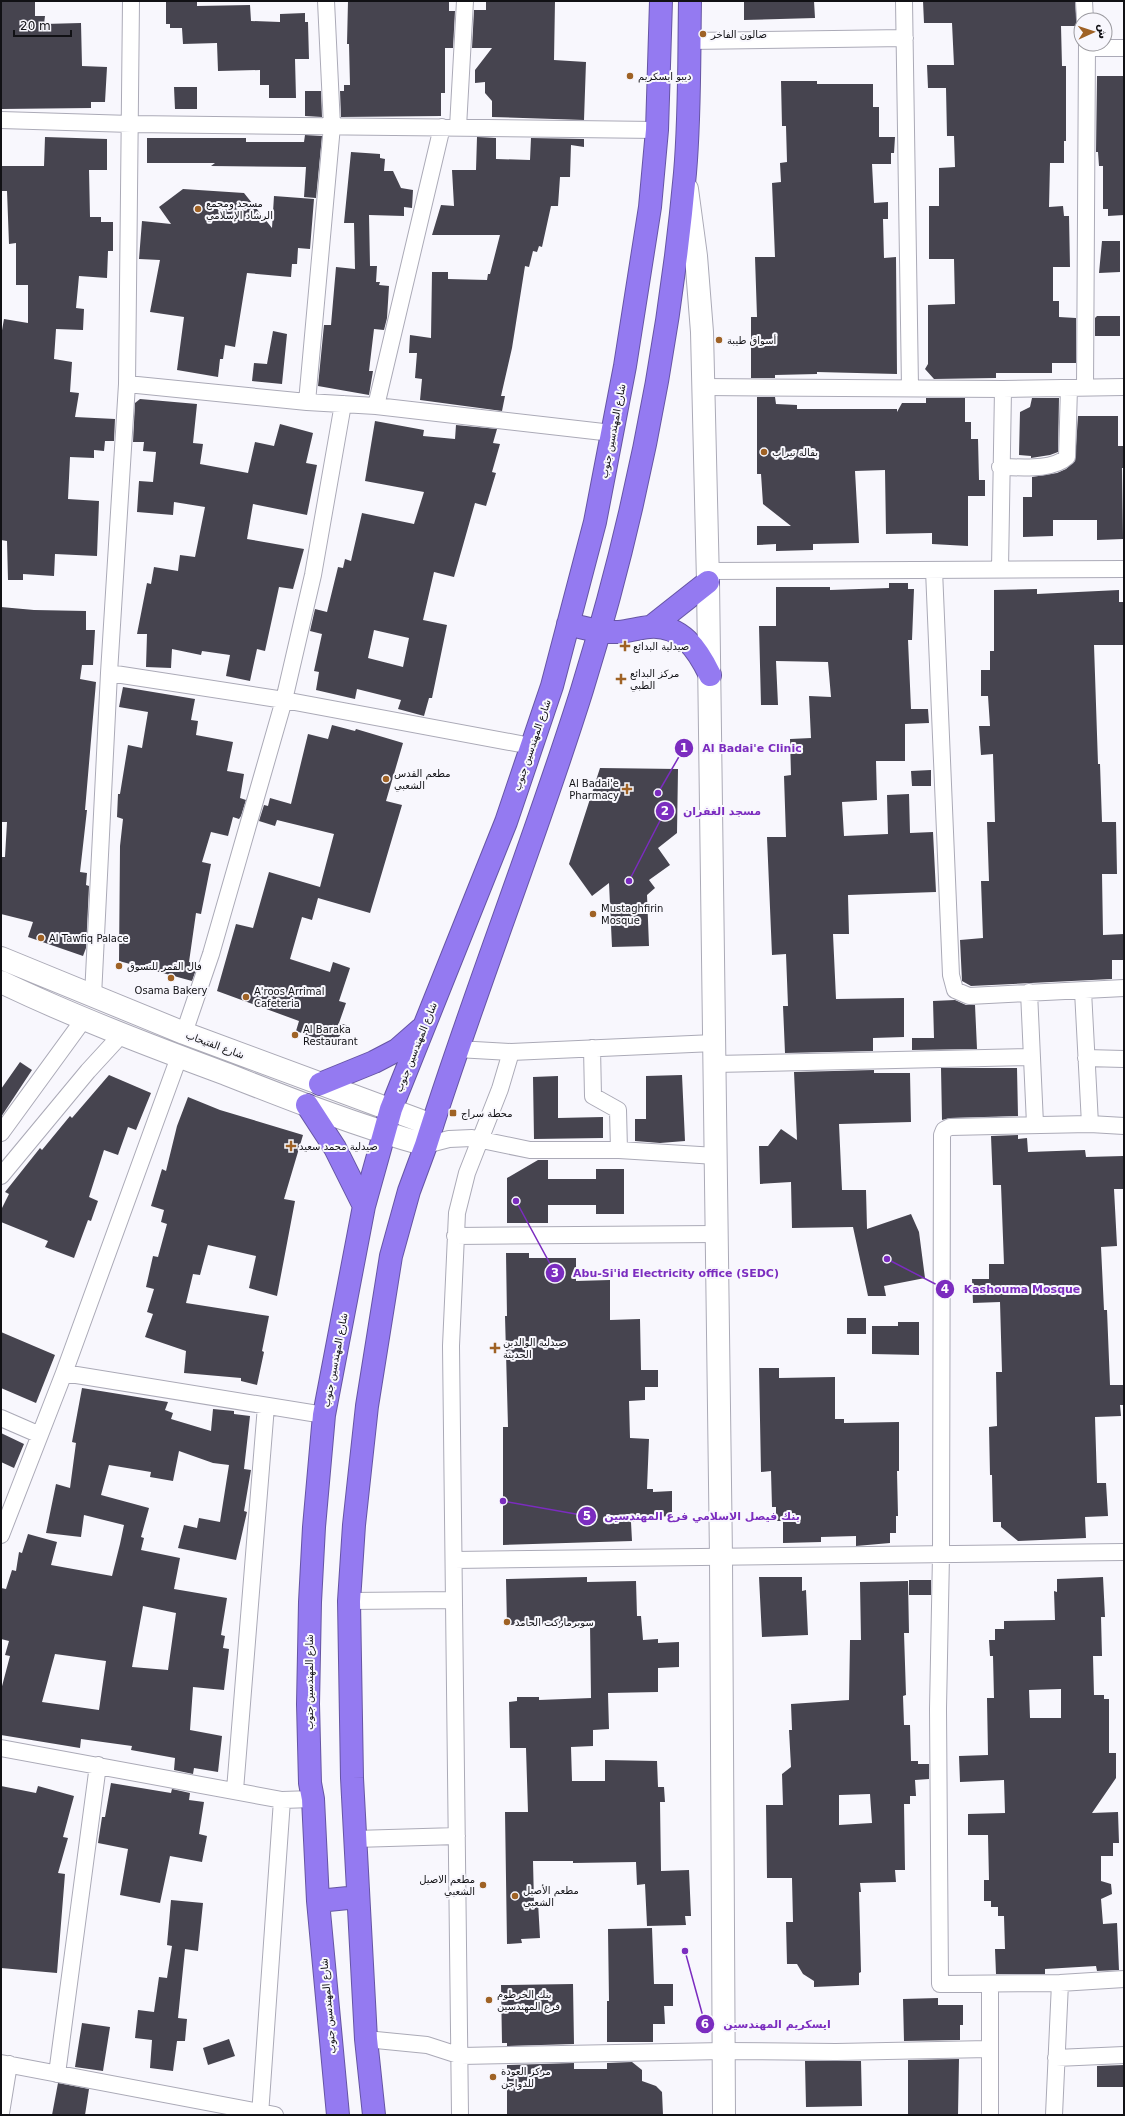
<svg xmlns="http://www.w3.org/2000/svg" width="1125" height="2116" font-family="'DejaVu Sans','Noto Naskh Arabic',sans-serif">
	<rect width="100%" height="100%" fill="#f8f7fd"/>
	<path fill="#46444f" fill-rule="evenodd" d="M2,1h33v15h10l-1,8 37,-1 1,43 25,1 -2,35h-14v6l-90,1z
		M166,1h31v5l53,-1 1,16 29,1v-8l25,-1v9h3l1,37h-14l1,39h-27v-13h-9v-15l-42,1 -1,-28 -34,1 -1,-16h-12v-4h-4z
		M348,1h101v10h6l-2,37h-8v45h-4v23l-100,1 -1,-26h4v-6h6l-1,-41h-2z
		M486,1h69l-1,59 32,2 -2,58 -92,-3v-16l-7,-8v-11l-10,1v-13l17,-22h-20l2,-38h12z
		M744,1h70l1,17 -71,2z
		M923,1h152l2,25h-16l1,40h4v75h-2v22h-14l-1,44 14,-1 1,10h5l1,51h-17v34h6v16l17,1v45h-24v10h-56v5l-62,1 -9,-10 3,-5v-59l27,-1 -1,-45h-25v-53h10v-38l16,-1 -1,-31h-7l-1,-48h-18l-1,-23h27l-2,-42h-28z
		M1097,76h27v139l-16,1v-7h-5v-43h-4l-1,-14h-2z
		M781,81h36v3h56v23h6v30h16l-1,16h-3v11h-19l2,39 14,-1v17h-5l1,39 12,-1 1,117 -80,-2v2l-42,1v3h-24v-61h6l-2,-60h20l-3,-74 9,-1 -1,-19 7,-1 -1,-36h-4z
		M174,87h23v22h-22z
		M305,91h16l1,26 -17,-1z
		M305,135l17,1 -6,62 -12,-1 2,-30 -95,-1 4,-3h-68v-25h99v4h58z
		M45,137l62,2v31h-18l1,47h11v5h12v29h-5l-1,27 -28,-2 -3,32 8,1 -1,21 -27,-1 -2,30 18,3 -2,30 9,1 -4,24 40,2 -1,22h-9l-1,10 -10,-1v8l-24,-1 -2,42 31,2 -2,55 -42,-2 -1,22 -31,-2v6h-15l-1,-39 -6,-1v-204l3,-17 24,4v-38h-12v-42l-7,1 -2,-53h-6v-25h43z
		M477,137l19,1v21l34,1 1,-22 53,1v8l-13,-2 -1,32h-10l-2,29h-7l-9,41 -3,-1 -2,6 -4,-1 -4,16 -4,-1 -13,82 -11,48h4l-3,15 -82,-11 2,-21 -7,-1 2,-25h-8l1,-18 21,3 1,-66h16v7l39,1 1,-6h2l10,-39h-68l9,-30 13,1 -2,-36h24z
		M351,152l29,2v4l5,1 -1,12h9l8,17 12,2 -1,18 -8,-1v9l-35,-1 1,51h7l-1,16h4l-1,3 10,1 -2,32 -3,12 -10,-1 -5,42h4l-4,24 -51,-9 6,-61h7l5,-58 19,2 -1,-46h-10z
		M183,189l61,4 28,35 2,-32 40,3 -4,50 -12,-1 -1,16h-5l-1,13 -44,-4 -12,74 -10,-2 -2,14h-3l-2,18 -41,-7 7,-53 -34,-5 10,-52 -21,-1 3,-38 29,3 -12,-17z
		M1102,241h18v31l-21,1z
		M1097,316h23v20h-25v-18z
		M273,331l14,3 -5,50 -30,-3 2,-18 13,1z
		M757,397h18l1,7 21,1v4h100v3l5,-9h24v-5h39v24h6v17h7l1,41h6v16h-17v50l-36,-2v-11l-46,1 -1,-64 -30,1 4,72 -46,1v6l-37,1v-7l-19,1v-19h34l-28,-22 -2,-30h-4z
		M1032,398h27l-1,54 -8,3 -19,3v-2l-12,-1 1,-43 10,-5z
		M140,399l57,5 -4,39 10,1 -3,20 48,9 7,-31 19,4 6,-22 33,9 -7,30 11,2 -10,50 -54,-11 -6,35 57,10 -11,40 -14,-2 -14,64 -8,-2 -7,32 -24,-5 4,-21 -28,-4 -1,4 -29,-6 -1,19 -25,-1 1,-33h-10l10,-51 4,1 3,-17 24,4 2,-16 15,2 10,-50 -31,-5 -1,13 -36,-3 2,-31 14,1 3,-30 -13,-1 1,-9h-11l2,-39z
		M1078,416h40v30h6v22h-2l1,71 -26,1v-20h-44v16l-30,1v-40h9v-20l25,-4 9,-4 9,-8z
		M375,421l49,9 -1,6 32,3 1,-14 41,4 -4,14 7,1 -8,28 4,1 -10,33 -11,-3 -21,74 -20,-5 -11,48 24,5 -15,73h-3l-5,18 -26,-7 3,-9 -44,-11 -2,10 -39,-9 3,-18 -5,-1 8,-37 -12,-3 5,-22 12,3 11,-45 5,1 2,-9 6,2 11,-48 52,11 10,-32 -59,-11zM374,630l35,8 -6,29 -35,-9z
		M889,583h19v6h6l-2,51h-4l3,69h17l1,14 -24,1v37h-29l1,39 -35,2 2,34 44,-2 -1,-39 22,-1 1,39 23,-1 3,60 -88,3 1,39h-16l3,65 68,-1v39l-31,1v13l-88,2 -2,-47h5l-2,-52 -14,1 -5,-118h19l-2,-61 7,-1 -1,-36 21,-1 -2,-42 22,1 -3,-35 -52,-1 2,44h-17l-2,-79h17v-39h54v3l59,-2z
		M1037,589v5l82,-4v12h5v43h-30l4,119h2l2,58h14l1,52h-15l1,61 21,-1 -1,26h-11v19l-141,7 -9,-5 -2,-41 23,-2 -2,-57h8l-2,-59h8l-2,-68 -12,1 -2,-29h11l-2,-30h-7v-26h9v-19h4v-61z
		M1,607l33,3 52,1v19h9l-2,35h-11l-2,14 16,3 -11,128h2l-7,62 7,1 -1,12 3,1 -3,62 -3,8 -55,-19 5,-15 -32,-8v-57h4l2,-35h-6z
		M123,687l72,12 -4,21 7,1 -2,14 37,7 -6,29 17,3 -4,24 6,2 -5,16 -2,3 -6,-2 -5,19 -17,-4 -9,30 9,2 -10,50 -5,-1 -7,49 9,2 -6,17 -73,-20 1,-115 3,-27 -6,-2 1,-23h2l8,-49 14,3 6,-36 -29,-5z
		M332,725l23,6 1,-2 47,14 -17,58 16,4 -32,108 -52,-15 -6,22 -10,-3 -12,42 40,13 3,-10 17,6 -11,33 7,2 -7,20 10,3 -17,18 -36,-13 3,-10 -82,-30 19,-67 17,4 16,-56 51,15 14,-53 -57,-14 -2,6 -16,-5 5,-16 4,1 2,-8 21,6 17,-70 20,5z
		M600,768l78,1 -1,64 -19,15 12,17 -21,15 6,8 -8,7 2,51 -37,1 -3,-64 -17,13 -23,-32z
		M931,770v16h-19l-1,-15z
		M955,1000l11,5h9l2,44 -65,1v-12h22l-1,-37z
		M20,1062l12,8 -31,47v-28z
		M941,1068h76l1,48 -68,2 -8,2z
		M874,1070v3h36l1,49 -72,2 3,66h24l1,39 44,-15 8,18 6,46 -41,8 2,10h-18l-15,-69 -61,1 -1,-46 -31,2 -1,-38h9l13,-17 16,11 -3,-68z
		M109,1075l42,18 -15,37 -8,-3 -10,28 -14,-5 -15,47 9,4 -7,20 -3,-1 -14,38 -29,-11 3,-6 -47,-19v-12l8,-16 -4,-2 35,-44 2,2 28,-34 2,2z
		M682,1075l3,66 -25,2 -25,-2v-22h11v-43z
		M558,1076v42l45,-1v21l-69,1 -1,-62z
		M188,1097l32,13 83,25 -19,64 11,2 -18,95 -28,-8 7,-32 -48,-11 -8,30 -7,-1 -7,29 83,13 -7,35 2,1 -7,33 -16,-4v-3l-57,-5 2,-22 -41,-14 8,-23 -6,-2 7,-23 -8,-2 7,-31 5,1 9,-33 -6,-2 3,-12 -13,-4 11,-37 4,2 11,-45z
		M1018,1135v4l9,-1 1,14 57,-2 1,7 37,-1 1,33h-10l3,57 -16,1 3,63h3l3,75h14v20h-4l1,11 -26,1 2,66h9l2,33 -23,1 1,21 -68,3 -17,-14v-5h-8l-1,-47h-2l-1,-48 8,-1 -1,-54h6l-2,-70 -27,1 -1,-24h17v-15h15l-3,-79h-8l-2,-49z
		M538,1160h10v19h48v-10h28v45h-28v-9h-48v18h-41v-45z
		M506,1253h23v5h47v23l34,-1v40l30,-1 1,51h17v17h-13v13l-16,1 1,37 19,1 -2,50h6v3l19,-1v25l-20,1v4l-21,1 1,19 -129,4v-118h5l-3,-111h2z
		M847,1318h19v16h-19z
		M898,1322h21v33l-47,-1v-28h26z
		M1,1332l54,23 -19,48 -35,-15z
		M759,1368h20v10l56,-1v42h9v4l55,-1v49h-2l1,45h-2v17h-6v10l-34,3v-10l-35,1v5l-38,1v-22h-7v-14h-4l-1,-36 -10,1z
		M82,1388l86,14 -3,8 8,3 -2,6 40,12 2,-22 21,2v3l16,2 -6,53 7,1 -7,41 3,1 -11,48 -58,-12 6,-23 13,3 2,-10 21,4 9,-57 -16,-2 -34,-12 -6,30 -23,-4 1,-5 -42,-7 -8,30 48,13 -8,29 3,1 -3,12 39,8 -6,31 53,9 -6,37 4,1 -2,12 6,1 -5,41 -31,-3 -3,43 32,6 -4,36 -24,-4 -1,6 -19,-4 1,-12 -44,-8 1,-4 -51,-7 -1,9 -79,-13v-45l9,-34 -5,-1 4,-14 -8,-2v-51l5,1 6,-19 4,1 3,-19 3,1 6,-19 29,8 -6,23 61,11 8,-32 4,-19 -40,-10 -3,22 -35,-4 10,-49 14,4 6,-45 -4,-1zM143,1606l33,7 -8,57 -36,-3zM55,1654l51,7 -7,49 -57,-8z
		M1,1433l23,11 -10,24 -13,-6z
		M587,1577v5l49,-1 1,35h4l2,24 15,-1v4l21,-1v25l-21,1v24l-50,1 1,36 -16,1v16l-22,1 1,34h33v-21l52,1 1,26h6l1,15h-5l1,69 28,-1 2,46h-6l1,9 -39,1 -2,-42 -8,1 -1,-23 -63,1v-2h-40l1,42 4,-1 2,36 -19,1 1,4 -15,1 -2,-132h23l-2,-64h-16l-1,-46 8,-1v-4h22v3l52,-2 -1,-75 -83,2 -1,-46z
		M759,1577h43v14l4,-1 2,45 -46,2z
		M1103,1577l2,40h-4l1,39h-9l1,39h10v4h5v54h7v25l-24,35 26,-1 1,31h-6v13h-12v25l10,3 1,10 -11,5 2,25 14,-1 2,47 -22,1 -1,-5 -51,3v5h-49l-1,-25h10l-1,-33h-6v-9h-7v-6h-7v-21h5l-1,-45h-20v-21l37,-1 -1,-33 -44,2 -1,-26 29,-1 -1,-57h7l-1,-42h-3l-1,-16h6v-11h9v-8l51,-1 -1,-29 3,1v-13zM1061,1689v29h-31l-1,-28z
		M909,1580h22v15h-22z
		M908,1581l1,52h-5l2,62 -3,1 1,29h6l1,36h7v3h11v15l-14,1 1,16h-6v8h-6l1,66h-10l1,12 -36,1 1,9h-2l2,80 -2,1v12l-45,2v-6l-11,-7 -6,-10h-10l-1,-42h7l-1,-44h-25l-1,-73h17l-1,-31 9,-7 -2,-37h3l-1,-26 58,-4 1,-60h11l-1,-58zM870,1794l2,29 -33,2v-30z
		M111,1783l60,10 1,-4 18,4 -1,7 15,2 -5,32 8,2 -5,26 -32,-6 -10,47 -40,-8 8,-46 -30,-6 4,-26h3z
		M1,1786l35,7 2,-7 36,10 -11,41 5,1 -10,35 7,1 -8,99 -56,-5z
		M171,1900l32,3 -5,48 -13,-2 -7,69 9,1 -2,22h-8l-4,30 -23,-3 2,-28 -17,-2 3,-28 16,2 5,-35 8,1 5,-32 -5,-1z
		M652,1928l2,56h19v22h-9l1,18h-12v18h-46v-41h2l-1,-72z
		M573,1984l1,60 -67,2v-3h-5l-1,-58z
		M938,1998v7h25v20h-3v15l-56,1 -1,-42z
		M82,2023l28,4 -7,44 -28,-4z
		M229,2039l6,17 -27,9 -5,-17z
		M959,2059l-1,56h-50v-55z
		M805,2061h56l1,45 -56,1z
		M632,2062l10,8v11l14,5 6,6 1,23h-156v-50l67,-2v6h33v-6z
		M1124,2065v22h-27v-21z
		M58,2083l31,6 -4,26h-33z"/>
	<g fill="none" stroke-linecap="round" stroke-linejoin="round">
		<defs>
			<path id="street" d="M904,1l6,386
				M1084,1l1,19
				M689,41l216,-3
				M1087,48h37
				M1,120l130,4 526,6
				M458,127l7,-126
				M127,384l180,18 69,4 236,27
				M704,387l299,2 121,-2
				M1085,388l2,-344
				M307,402l25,-276 -6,-125
				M376,406l66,-279
				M1000,467c20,0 52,4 67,-10l2,-69
				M1000,569l3,-180
				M934,570l17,405 4,15 14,6 155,-8
				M708,571l416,-2
				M109,673l175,27 247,46
				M1083,991l7,133
				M1029,992l6,132
				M93,996l16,-323 18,-289 4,-383
				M184,1033l27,-79 73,-254 29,-125 30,-171
				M592,1048l1,48 25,14 1,40
				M457,1049l54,3 -11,37 -33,84 -10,40 -6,133 9,769
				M511,1052l203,-9
				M1086,1058l38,1
				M714,1064l316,-7
				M1124,1126l-34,-2 -140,3 -6,3 -2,5 -1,420 -3,154 2,275 120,-1 64,-4
				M1,1133l83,-114
				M426,1145l23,-6 23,-1 58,12h89l97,6
				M1,1176l87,-105 34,-37
				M455,1236l262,-2
				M64,1373l260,42
				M1,1418l39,17
				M1,1535l63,-162 115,-316
				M454,1560l670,-8
				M349,1601l105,-1
				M1,1748l281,52 31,-1
				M235,1790l31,-384
				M355,1839l102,-3
				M366,2039l61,6 34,11 263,-5 112,1 153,-3
				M1056,2058l68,-3
				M1,2063l274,52
				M57,2074l41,-309
				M1,2113l8,-49
				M260,2115l22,-315
				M990,2115v-131
				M1054,2115l6,-132"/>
			<path id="secondary" d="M687,189l9,67 6,76 6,250 13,976 3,557
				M1,958l183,75 248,92
				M1,982c73,35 149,64 225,92 66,26 132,52 200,71"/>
			<path id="highway" d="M568,624c17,4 33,9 51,8 10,-1 20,-4 30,-5 32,-3 49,23 61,48
				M651,627l57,-45
				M320,1084l54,-22 23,-12 24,-21
				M307,1105l28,43 29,58
				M318,1901l40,-4
				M338,2115l-20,-214 -5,-102 -3,-16 -2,-79 2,-102 4,-75 10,-112 40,-209 27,-97 115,-287 46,-136 43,-164 30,-156 25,-159 7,-77 4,-129
				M374,2115l-8,-76 -14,-261 -3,-177 5,-76 13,-119 24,-150 18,-65 17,-46c48,-153 108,-302 156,-455 52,-168 87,-342 103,-517 5,-57 4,-115 5,-172"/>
		</defs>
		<use href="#street" stroke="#abaab7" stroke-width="18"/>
		<use href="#secondary" stroke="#abaab7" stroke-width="24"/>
		<use href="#highway" stroke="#6655a4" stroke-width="24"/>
		<use href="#street" stroke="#fff" stroke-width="16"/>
		<use href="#secondary" stroke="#fff" stroke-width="22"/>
		<use href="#highway" stroke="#947af1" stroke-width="22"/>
	</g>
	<g fill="#9f6225" stroke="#f8f7fd" stroke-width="1.5">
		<circle cx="703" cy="34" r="4"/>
		<circle cx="630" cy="76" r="4"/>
		<circle cx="198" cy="209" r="4"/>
		<circle cx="719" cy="340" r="4"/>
		<circle cx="764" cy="452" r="4"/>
		<path d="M623 640h4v4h4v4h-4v4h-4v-4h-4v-4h4z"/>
		<path d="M619 673h4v4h4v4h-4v4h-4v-4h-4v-4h4z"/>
		<circle cx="386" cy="779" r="4"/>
		<path d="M625 783h4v4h4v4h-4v4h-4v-4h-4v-4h4z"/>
		<circle cx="593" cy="914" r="4"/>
		<circle cx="41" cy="938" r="4"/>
		<circle cx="119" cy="966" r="4"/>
		<circle cx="171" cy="978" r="4"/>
		<circle cx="246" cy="997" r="4"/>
		<circle cx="295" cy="1035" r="4"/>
		<rect x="449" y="1109" width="8" height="8" rx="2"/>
		<path d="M289 1140h4v4h4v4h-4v4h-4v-4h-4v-4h4z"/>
		<path d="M493 1342h4v4h4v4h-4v4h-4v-4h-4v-4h4z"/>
		<circle cx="507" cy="1622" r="4"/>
		<circle cx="483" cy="1885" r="4"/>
		<circle cx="515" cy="1896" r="4"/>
		<circle cx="489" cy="2000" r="4"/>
		<circle cx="493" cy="2077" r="4"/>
	</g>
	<g text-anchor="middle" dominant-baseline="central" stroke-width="4" stroke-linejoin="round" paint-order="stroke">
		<g font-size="10" fill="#111115" stroke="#f8f7fd" text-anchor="start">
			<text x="711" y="34">صالون الفاخر</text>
			<text x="638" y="76">ديبو ايسكريم</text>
			<text x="206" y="203">مسجد ومجمع<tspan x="206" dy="12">الرشاد الإسلامي</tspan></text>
			<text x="727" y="340">أسواق طيبة</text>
			<text x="772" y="452">بقالة تيراب</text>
			<text x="633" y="646">صيدلية البدائع</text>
			<text x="630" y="673">مركز البدائع<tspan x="630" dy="12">الطبي</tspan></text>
			<text x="394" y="773">مطعم القدس<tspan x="394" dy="12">الشعبي</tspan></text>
			<text x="619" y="783" text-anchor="end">Al Badai'e<tspan x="619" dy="12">Pharmacy</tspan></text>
			<text x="601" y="908">Mustaghfirin<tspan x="601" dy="12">Mosque</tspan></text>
			<text x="49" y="938">Al Tawfiq Palace</text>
			<text x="127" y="966">فال القمر للتسوق</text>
			<text x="171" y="990" text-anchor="middle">Osama Bakery</text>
			<text x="254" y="991">A'roos Arrimal<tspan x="254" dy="12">Cafeteria</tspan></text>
			<text x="303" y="1029">Al Baraka<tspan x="303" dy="12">Restaurant</tspan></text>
			<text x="461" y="1113">محطة سراج</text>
			<text x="299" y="1146">صيدلية محمد سعيد</text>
			<text x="503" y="1342">صيدلية الوالدين<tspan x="503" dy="12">الحديثة</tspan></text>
			<text x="515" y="1622">سوبرماركت الحامد</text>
			<text x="475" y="1879" text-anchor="end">مطعم الاصيل<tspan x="475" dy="12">الشعبي</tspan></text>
			<text x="523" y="1890">مطعم الأصيل<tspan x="523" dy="12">الشعبي</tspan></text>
			<text x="497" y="1994">بنك الخرطوم<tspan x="497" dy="12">فرع المهندسين</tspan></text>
			<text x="501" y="2071">مركز العودة<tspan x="501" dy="12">للدواجن</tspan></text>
		</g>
		<g font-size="10" fill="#111115" stroke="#f8f7fd">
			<text transform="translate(613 431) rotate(-79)">شارع المهندسين جنوب</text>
			<text transform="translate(532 745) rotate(-71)">شارع المهندسين جنوب</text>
			<text transform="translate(215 1045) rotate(20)">شارع الفتيحاب</text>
			<text transform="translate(416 1047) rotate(-68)">شارع المهندسين جنوب</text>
			<text transform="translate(335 1360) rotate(-79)">شارع المهندسين جنوب</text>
			<text transform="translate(309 1682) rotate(-90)">شارع المهندسين جنوب</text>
			<text transform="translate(328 2006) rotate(-95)">شارع المهندسين جنوب</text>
		</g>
	</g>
	<path fill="none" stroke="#7b2cbf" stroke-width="1.5" d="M658 793L684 748M629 881L665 811M516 1201L555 1273M887 1259L945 1289M503 1501L587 1516M685 1951L705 2024"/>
	<g fill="#7b2cbf" stroke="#f8f7fd" stroke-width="1.5">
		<circle cx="658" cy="793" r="4"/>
		<circle cx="629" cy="881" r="4"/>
		<circle cx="516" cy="1201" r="4"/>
		<circle cx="887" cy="1259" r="4"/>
		<circle cx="503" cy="1501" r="4"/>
		<circle cx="685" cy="1951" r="4"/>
		<circle cx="684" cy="748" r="10"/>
		<circle cx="665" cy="811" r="10"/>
		<circle cx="555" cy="1273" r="10"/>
		<circle cx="945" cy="1289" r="10"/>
		<circle cx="587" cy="1516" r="10"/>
		<circle cx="705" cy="2024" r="10"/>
	</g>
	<g font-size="12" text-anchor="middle" font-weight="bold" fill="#fff">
		<text x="684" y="752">1</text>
		<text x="665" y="815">2</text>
		<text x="555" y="1277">3</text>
		<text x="945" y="1293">4</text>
		<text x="587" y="1520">5</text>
		<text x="705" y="2028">6</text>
	</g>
	<g font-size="11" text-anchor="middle" font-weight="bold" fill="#7b2cbf" stroke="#f8f7fd" stroke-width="4" stroke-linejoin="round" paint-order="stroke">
		<text x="752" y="752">Al Badai'e Clinic</text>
		<text x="722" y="815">مسجد الغفران</text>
		<text x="676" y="1277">Abu-Si'id Electricity office (SEDC)</text>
		<text x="1022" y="1293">Kashouma Mosque</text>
		<text x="702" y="1520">بنك فيصل الاسلامي فرع المهندسين</text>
		<text x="777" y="2028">ايسكريم المهندسين</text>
	</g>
	<rect width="1125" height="2116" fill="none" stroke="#111115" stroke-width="4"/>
	<g transform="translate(1093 32) rotate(87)"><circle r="19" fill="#f8f7fd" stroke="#9c9ba0"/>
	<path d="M0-3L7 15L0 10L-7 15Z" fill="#9f6225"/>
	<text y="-6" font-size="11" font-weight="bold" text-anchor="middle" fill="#111115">ش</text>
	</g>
	<path d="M14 30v6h57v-6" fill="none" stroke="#111115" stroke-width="2"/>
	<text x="20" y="30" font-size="12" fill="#111115" stroke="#f8f7fd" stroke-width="3" paint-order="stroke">20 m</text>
</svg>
